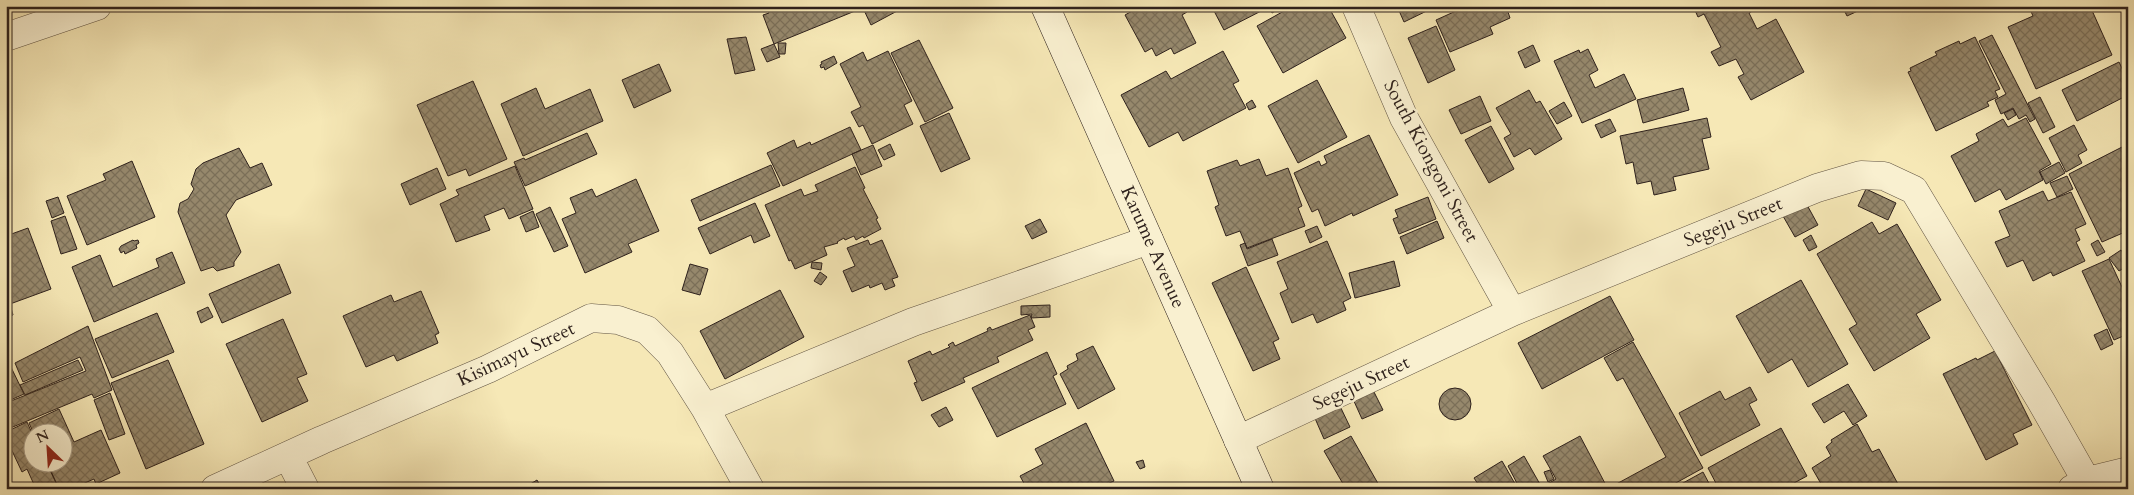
<svg xmlns="http://www.w3.org/2000/svg" width="2134" height="495" font-family="Cardo,serif">
	<defs>
		<pattern id="building-cross-hatch" width="8" height="8" patternUnits="userSpaceOnUse" patternTransform="scale(1.25)"><rect width="8" height="8" fill="#96886c"/><path d="M0 0l8 8M0 8l8-8" fill="none" stroke="#7b6f58"/></pattern>
	</defs>
	<rect width="100%" height="100%" fill="#f6e8b6"/>
	<filter id="stains"><feTurbulence type="fractalNoise" baseFrequency=".004" numOctaves="4"/><feColorMatrix values="0 0 0 0 .2 0 0 0 0 .09 0 0 0 0 .02 0 0 0 .5 -.17"/></filter>
	<radialGradient id="worn" r=".72"><stop offset=".6" stop-color="#630" stop-opacity="0"/><stop offset="1" stop-color="#630" stop-opacity=".3"/></radialGradient>
	<path fill="url(#building-cross-hatch)" stroke="#2e211c" d="M766,6h87l2,5 -81,33 -11,-29 6,-2z
		M862,6h35l2,4 -28,15z
		M1141,6h43l3,6 -5,3 14,28 -22,11 -3,-6 -15,8 -4,-8 -7,4 -20,-37z
		M1216,6h50l1,2 -43,22 -11,-21z
		M1269,6h15l-12,7z
		M1293,6h35l18,32 -63,35 -26,-47z
		M1397,6h40l-33,16z
		M1467,6h39l4,12 -20,9 3,7 -43,18 -14,-32z
		M1693,6h68l-12,7 8,16 19,-10 28,53 -53,28 -13,-23 6,-3 -8,-15 -17,7 -8,-14 10,-5 -17,-33 -6,3z
		M1842,6h16l2,4 -13,6z
		M2031,6h59l22,49 -76,34 -28,-62 25,-11 -4,-9z
		M1436,26l19,44 -27,13 -20,-45z
		M1992,35l43,84 -5,3 -4,-7 -7,4 -6,-11 -12,6 -6,-14 11,-6 -27,-53z
		M746,37l9,33 -20,4 -8,-35z
		M1975,37l25,52 -5,2 3,6 -11,5 2,4 -53,25 -28,-59 3,-1 -1,-3 27,-13 -2,-3 24,-11 1,3z
		M919,40l34,68 -28,14 -34,-69z
		M778,43h8l-1,11h-6z
		M774,44l6,13 -13,5 -6,-13z
		M1533,45l7,16 -15,7 -7,-16z
		M1588,49l10,21 -9,5 6,13 29,-14 12,25 -54,24 -28,-62 25,-11 1,3z
		M888,51l24,50 -8,4 9,19 -41,20 -9,-19 -4,2 -8,-15 10,-5 -21,-43 23,-12 4,9z
		M1223,51l16,30 -6,3 13,24 -63,33 -5,-9 -29,15 -28,-52 45,-24 5,8z
		M834,56l3,7 -12,7 -1,-3 -3,1 -1,-3 2,-1 -1,-2z
		M2119,62l9,19v14l-51,26 -15,-31z
		M659,64l12,27 -37,17 -12,-28z
		M1317,80l30,57 -49,26 -30,-57z
		M473,81l34,78 -38,17 -3,-7 -18,7 -31,-71z
		M536,88l9,21 45,-20 13,32 -80,35 -22,-52z
		M1683,88l6,22 -46,13 -6,-23z
		M1529,90l7,13 4,-2 22,38 -27,16 -5,-7 -16,9 -10,-19 7,-4 -15,-26z
		M1480,96l11,25 -30,13 -12,-24z
		M2040,97l15,30 -12,6 -15,-30z
		M1252,100l4,7 -7,3 -3,-6z
		M1564,102l8,14 -15,8 -8,-13z
		M2013,109l3,6 -8,5 -4,-7z
		M949,113l21,46 -29,13 -21,-46z
		M1707,118l4,19 -9,2 7,30 -36,8 3,13 -22,5 -3,-14 -14,3 -4,-22 -7,2 -6,-28z
		M2026,118l25,46 -12,7 4,9 -37,20 -6,-11 -25,13 -24,-46 28,-15 -3,-7 27,-15 5,8z
		M1610,119l6,12 -15,7 -6,-13z
		M2074,125l13,25 -9,5 4,8 -16,9 -17,-34z
		M1491,126l23,43 -25,14 -24,-43z
		M850,127l11,23 -78,36 -16,-33 27,-13 3,8 13,-6 1,3z
		M587,133l10,21 -72,32 -11,-24 10,-4 1,2z
		M1369,135l29,60 -45,21 -1,-3 -27,13 -7,-17 -6,3 -18,-39 25,-12 2,5 6,-3 -3,-7z
		M890,144l5,11 -11,5 -6,-10z
		M2128,144v93l-3,-5 -23,10 -33,-68z
		M873,145l9,21 -21,9 -9,-21z
		M239,148l11,20 12,-5 10,22 -36,15 -10,15 15,37 -7,10v4l-17,5 -4,-4 -12,4 -23,-59 2,-9 8,-4 6,-10 -3,-5 5,-15 7,-6z
		M1259,159l7,17 22,-8 14,38 -4,2 7,18 -58,22 -7,-17 -14,5 -11,-29 4,-2 -12,-34 30,-11 3,6z
		M132,161l23,56 -68,28 -20,-49 39,-16 -3,-6z
		M2059,162l6,11 -19,11 -6,-12z
		M771,165l9,21 -80,35 -9,-21z
		M515,166l18,43 -24,10 -5,-11 -20,8 6,14 -34,12 -16,-38 19,-9 -3,-5z
		M855,167l10,21 -2,1 15,29 -2,1 5,10 -17,9 -1,-2 -7,4 -2,-4 -9,4 -1,-2 -7,4 1,1 -14,4 3,8 -32,14 -4,-9 -2,1 -24,-56 36,-16 3,7 14,-5 -3,-6z
		M437,168l9,21 -36,16 -9,-21z
		M2067,176l6,13 -16,8 -7,-14z
		M636,179l23,52 -31,13 4,8 -47,21 -23,-54 14,-6 -6,-15 22,-9 4,8z
		M1866,189l30,14 -8,17 -30,-14z
		M2043,191l5,10 23,-9 15,32 -11,5 5,11 -4,2 9,19 -32,15 -2,-4 -18,9 -10,-21 -16,7 -12,-25 15,-6 -11,-25z
		M58,197l6,16 -12,5 -6,-17z
		M1428,197l8,22 -37,15 -6,-15 5,-2 -3,-7z
		M755,203l15,33 -16,7 -3,-8 -41,19 -12,-26z
		M1806,203l12,22 -23,12 -12,-21z
		M550,207l18,39 -14,6 -18,-38z
		M533,211l6,16 -13,5 -6,-15z
		M65,216l12,33 -16,5 -10,-33z
		M1040,219l7,13 -15,7 -7,-13z
		M1437,221l7,17 -37,16 -7,-17z
		M1872,222l7,12 18,-10 44,76 -25,14 14,24 -56,33 -25,-42 8,-5 -40,-70z
		M1317,226l5,11 -12,6 -5,-12z
		M28,228l23,61 -41,15 3,11 -7,3v-82z
		M1811,235l6,12 -8,4 -6,-11z
		M1272,239l6,16 -30,11 -8,-21 5,-2 2,6z
		M133,240l1,1 4,-1 1,3 -3,2 1,3 -12,6 -1,-3 -3,2 -2,-4 2,-3z
		M868,240l2,5 12,-5 16,37 -6,2 3,7 -10,4 -3,-7 -12,5 -1,-3 -17,7 -9,-21 12,-5 -8,-18z
		M2098,240l7,12 -8,4 -6,-12z
		M1327,241l24,57 -8,4 3,8 -29,13 -4,-9 -21,9 -12,-30 8,-4 -11,-27z
		M2121,250l7,10v6l-9,5 -10,-13z
		M172,252l13,31 -91,39 -22,-55 28,-12 13,32 46,-20 -3,-8z
		M2109,259l19,41v34l-14,6 -32,-69z
		M1394,261l6,25 -45,12 -6,-25z
		M812,262l10,1 -1,7 -10,-2z
		M279,264l12,29 -69,30 -13,-29z
		M690,264l18,5 -8,26 -18,-5z
		M1246,267l33,72 -6,3 7,17 -27,12 -41,-88z
		M820,272l7,5 -6,8 -7,-4z
		M1801,280l47,84 -40,23 -16,-28 -24,14 -32,-57z
		M780,290l24,47 -79,42 -25,-48z
		M421,291l18,42 -4,2 3,8 -41,18 -3,-6 -28,12 -23,-51 48,-21 3,7z
		M1610,296l24,44 -92,49 -24,-46z
		M1050,305v12l-19,1 1,-4 -11,1v-9z
		M208,307l5,10 -12,6 -4,-11z
		M157,313l17,39 -62,26 -17,-39z
		M1030,315l5,12 -7,3 5,10 -36,17 2,5 -36,16 2,4 -43,19 -8,-18 3,-1 -9,-21 22,-10 2,4 18,-8 -2,-2 5,-3 2,4 33,-15 -1,-2 3,-2 2,3z
		M283,319l24,55 -10,4 11,23 -46,21 -36,-78z
		M88,326l24,64 -18,8 -2,-4 -84,35 -2,-26 80,-32 -6,-14 -57,25 -8,-19z
		M2107,329l6,15 -12,6 -7,-15z
		M1633,342l70,126 -38,21 -56,-1 57,-31 -43,-79 -6,3 -13,-23z
		M1093,346l22,43 -37,20 -18,-35 8,-5 -1,-3 11,-6 -2,-6z
		M1995,351l37,74 -19,9 5,10 -32,16 -43,-86 33,-16 1,2z
		M1047,352l10,22 -4,2 13,28 -69,33 -25,-49z
		M78,360l5,10 -58,25 -5,-10z
		M168,360l36,84 -58,25 -35,-86z
		M9,363l15,31 -18,8v-37z
		M1848,384l19,32 -14,9 -9,-14 -20,12 -12,-19z
		M1750,387l7,13 -8,4 11,21 -59,31 -22,-43 41,-22 5,9z
		M1439 404a16 16 0 1 1 32 0a16 16 0 1 1-32 0Z
		M1373,390l10,20 -21,9 -9,-20z
		M110,393l15,41 -16,6 -15,-40z
		M1339,404l11,23 -26,12 -10,-23z
		M946,407l7,13 -14,7 -8,-12z
		M59,409l15,33 27,-12 19,43 -24,11 -2,-5 -23,10h-12l-12,-27h15v-30h-29l-4,-9z
		M27,422l5,11v29h14l12,25 -4,2h-18l-9,-20 -5,3 -16,-34v-6z
		M1086,423l28,58 -11,5 1,3h-77l-7,-13 23,-12 -8,-15z
		M1857,424l15,28 7,-3 19,35 -5,2 1,3h-70l-12,-21 19,-12 -5,-9 6,-5 -1,-2z
		M1781,428l26,48 -24,13h-64l-11,-21z
		M1351,436l29,51 -3,2h-31l-22,-38z
		M1580,436l28,53h-69l17,-10 -13,-23z
		M1524,456l17,30 -6,3h-15l-12,-23z
		M1143,460l2,7 -5,2 -4,-7z
		M1502,461l16,28h-42l4,-2 -6,-9z
		M1550,470l4,9 -6,3 -4,-10z
		M1703,472l9,17h-40z
		M537,480l5,9h-20z"/>
	<g fill="none" stroke-linecap="round" stroke-linejoin="round">
		<defs>
			<path id="street" d="M1356,6l48,112 108,194
				M6,37l91,-31
				M705,408l208,-86 236,-82
				M1238,440l274,-128 305,-124 44,-13 23,1 30,14 127,211 50,88
				M288,456l17,33
				M215,489l107,-49 166,-71 103,-51 27,2 29,10 23,23 35,55 45,81
				M2072,489l15,-8 41,-10"/>
			<path id="secondary" d="M1045,6l215,483"/>
		</defs>
		<use href="#street" stroke="#605342" stroke-width="29"/>
		<use href="#secondary" stroke="#2e211c" stroke-width="29"/>
		<use href="#street" stroke="#f9f0d0" stroke-width="28"/>
		<use href="#secondary" stroke="#f9f0d0" stroke-width="28"/>
	</g>
	<g text-anchor="middle" dominant-baseline="central" stroke-width="5" stroke-linejoin="round" paint-order="stroke">
		<g font-size="19" fill="#2e211c" stroke="#f9f0d0">
			<text transform="translate(1431 161) rotate(62)">South Kiongoni Street</text>
			<text transform="translate(1733 222) rotate(-22)">Segeju Street</text>
			<text transform="translate(1153 247) rotate(66)">Karume Avenue</text>
			<text transform="translate(516 354) rotate(-25)">Kisimayu Street</text>
			<text transform="translate(1361 383) rotate(-25)">Segeju Street</text>
		</g>
	</g>
	<rect width="2134" height="495" fill="none" stroke="#f6e8b6" stroke-width="25"/>
	<rect x="8" y="8" width="2119" height="480" fill="none" stroke="#2e211c" stroke-width="2.5"/>
	<rect x="12" y="12" width="2109" height="470" fill="none" stroke="#2e211c"/>
	<g transform="translate(48 448) rotate(335)"><circle r="24" fill="#f9f0d0" stroke="#a89d88"/>
	<path d="M0-4L9 19L0 12L-9 19Z" fill="#8f2418"/>
	<text y="-8" font-size="14" font-weight="bold" text-anchor="middle" fill="#2e211c">N</text>
	</g>
	<rect width="100%" height="100%" filter="url(#stains)"/>
	<rect width="100%" height="100%" fill="url(#worn)"/>
</svg>
